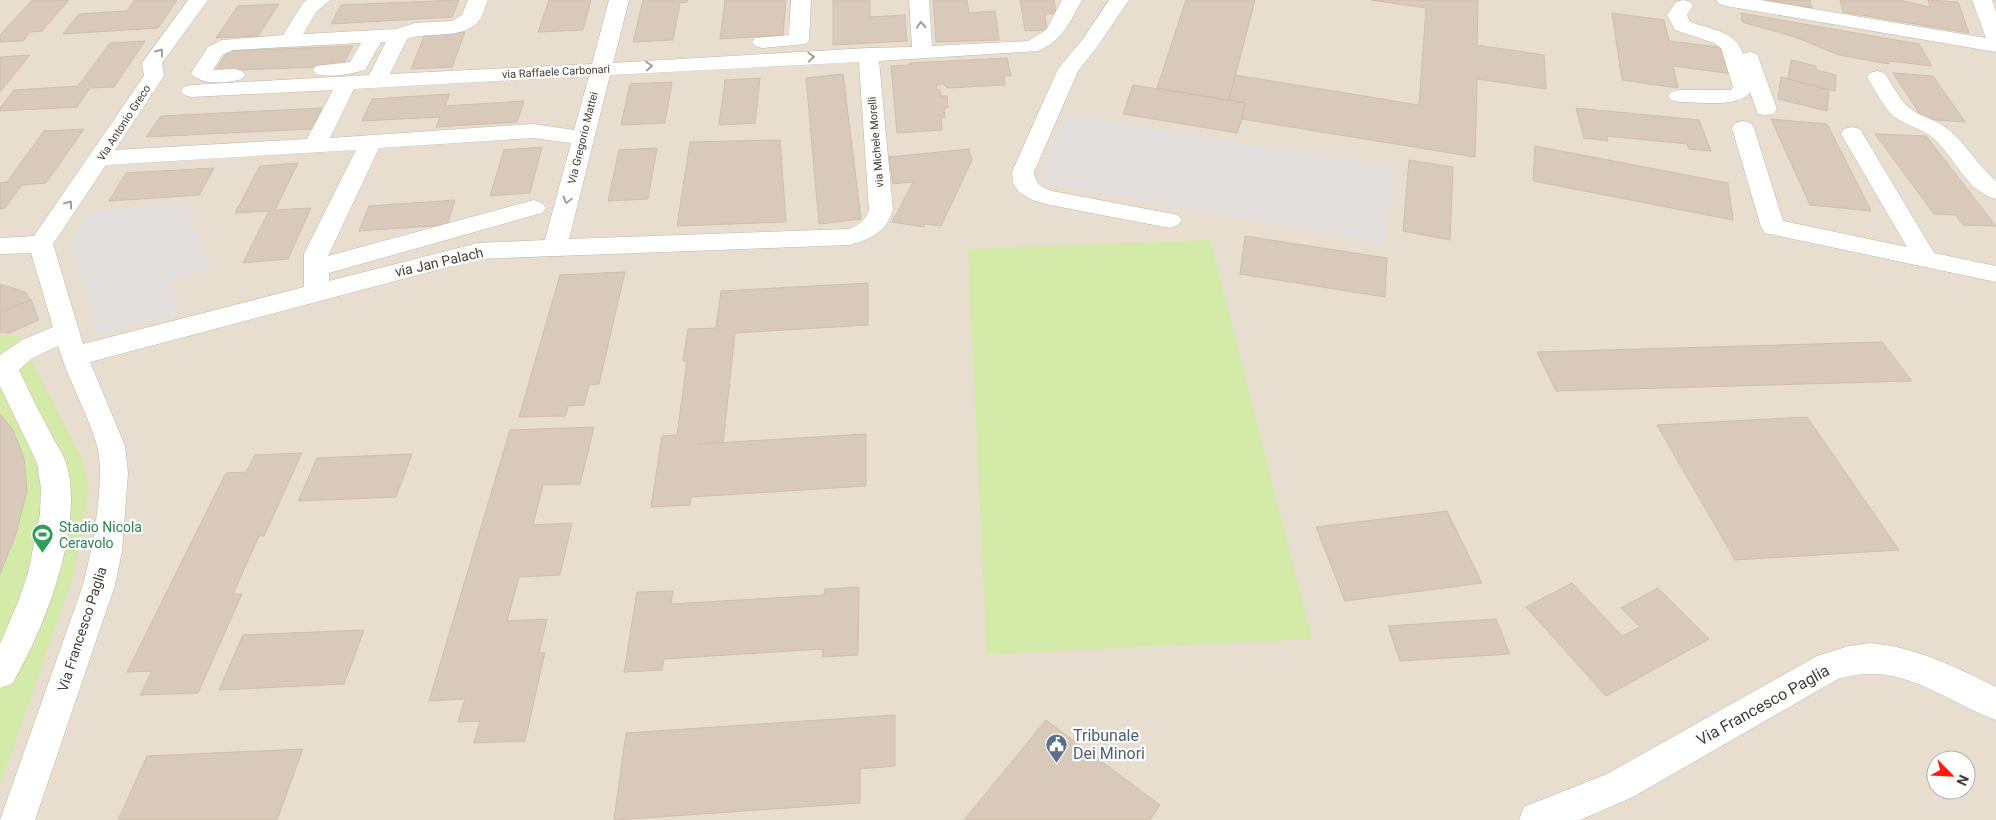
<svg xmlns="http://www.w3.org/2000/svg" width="1996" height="820" font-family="Roboto,sans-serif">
	<rect width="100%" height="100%" fill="#f2ece3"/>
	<path fill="#e7ded0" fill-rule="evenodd" d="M0,0h1996v820h-1996zM1936,760h30v30h-30z"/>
	<path fill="#d3eaa8" d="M1210,240l102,399 -325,15 -19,-405z
		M0,335l18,1 64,123 7,30 -16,88 -73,208v-211l16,-40 11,-43 -3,-33 -11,-28 -13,-16z"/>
	<path fill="#e2dfdc" d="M1066,114l326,53 -7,77 -336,-60 -8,-9z
		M184,203l26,63 -41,17 10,30 -82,23 -27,-93 21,-32z"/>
	<path fill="#d8c9bb" stroke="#d0beaa" d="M32,0h37l-27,31 -12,1 -7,9 -23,1v-7z
		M135,0h42l-19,28 -95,6 16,-20 48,-3z
		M459,0l-7,17 -121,7 10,-19z
		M549,0h42l-8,30 -45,2z
		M643,0h45l-1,2 -7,1 -7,37 -40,2z
		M725,0h61l-3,35 -63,4z
		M833,0h37v17l35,-2 2,26 -74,4z
		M933,0h34l2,13 26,-2 4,29 -63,2z
		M1020,0h34l2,13 -11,1 2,16 -22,1z
		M1186,0h69l-26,100 -72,-12z
		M1371,0h107l-1,45 67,10 2,34 -69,-10 -2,78 -233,-38 3,-16 -16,-3 6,-25 184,30 7,-97z
		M1767,0h43l2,8z
		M1840,0h59l31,7 -2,-7 30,2 11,31 -126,-21z
		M279,4l-21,32 -42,2 22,-32z
		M1612,13l52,7 5,21 57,7 7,26 -60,-8 5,22 -56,-8z
		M1741,13l178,31 13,22 -43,-5v3l-50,-9 -44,-18 -53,-15z
		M465,32l-13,35 -41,2 14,-35z
		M145,41l-31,46 -24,1 -13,19 -77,4v-3l14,-18 64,-4 32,-43z
		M353,46l-11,20 -127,5 13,-20z
		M30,55l-30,37v-35z
		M1007,58l4,18h-7l1,9 -58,3 -4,-4 -7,1 1,5h3l1,6h6l1,12h-4l1,10h-4l1,12 -45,3 -6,-67 19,-1v-2z
		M1791,60l25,6v4l20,5 -1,16 -47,-12z
		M1893,73l40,3 32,46 -42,-3z
		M843,74l18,145 -42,5 -13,-146z
		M1781,77l48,13 -2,21 -49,-12z
		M760,78l-5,45 -36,2 6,-45z
		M672,82l-7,41 -44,2 9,-41z
		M1133,85l112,18 -3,16 -5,14 -114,-19z
		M450,94l-5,12 79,-5 -7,21 -81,5 4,-10 -78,4 10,-22z
		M322,108l-11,21 -165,8 15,-21z
		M1576,108l123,12 12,31 -22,-2 -2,-5 -80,-8 1,5 -24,-3z
		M1771,119l56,5 44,87 -61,-6z
		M84,129l-38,54 -24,2 -17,23 -5,1v-26l7,-1 37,-51z
		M1875,134l51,2 70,90 -33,-1 -7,-10 -22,-1z
		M780,140l6,82 -109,4 13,-84z
		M1535,146l193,37 5,37 -200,-39z
		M542,147l-12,46 -40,3 14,-46z
		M657,148l-9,51 -40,2 11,-51z
		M969,149l3,11 -31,66 -16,-2 -1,3 -32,-5 21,-40 -20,2 -4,-27z
		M1409,160l44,7 -3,73 -47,-9z
		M298,163l-23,47 36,-2 -23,51 -45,4 26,-52 -34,2 25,-47z
		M214,168l-15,27 -90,6 17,-28z
		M455,200l-8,25 -88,6 10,-25z
		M1245,236l142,22 -2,39 -145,-23z
		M625,272l-26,112 -10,1 -5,20 -16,1 -2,10 -47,1 41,-142z
		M868,283v42l-133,8 -12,110 -26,1 169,-10v52l-175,11 -1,8 -39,2 11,-71 15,-1 10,-74h-4l5,-32 28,-1 5,-37z
		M0,284l25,8 6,8 -31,12z
		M31,300l8,20 -30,13 -9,-1v-20z
		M1882,342l30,39 -356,10 -19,-39z
		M0,414l13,16 11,28 3,33 -11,43 -16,40z
		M1807,417l92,133 -164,10 -78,-135z
		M594,427l-14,57 -37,1 -10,40 39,-2 -12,52 -41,2 -12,44 40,-2 -8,34 6,-1 -20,89 -51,2 6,-22 -22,1 7,-23 -36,2 81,-271z
		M302,453l-38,83h-5l-26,58h9l-44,99 -58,2 12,-24 -25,1 99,-199 20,-1 9,-17z
		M412,454l-16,43 -98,4 19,-43z
		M1447,511l35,72 -137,18 -29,-74z
		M1572,583l50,53 18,-9 -19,-19 37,-20 51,51 -103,57 -80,-89z
		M859,587l-1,68 -36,2 1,-8 -159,10 -2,11 -38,2 13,-80 36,-1 -2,13 153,-9 1,-6z
		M1496,619l14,35 -110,7 -12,-35z
		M364,630l-20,54 -125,6 24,-55z
		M895,715v51l-35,3v34l-246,17 12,-87z
		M1046,720l114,85 -10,15h-186z
		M303,749l-26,71h-159l29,-64z"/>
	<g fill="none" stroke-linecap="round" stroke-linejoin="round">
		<defs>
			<path id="minor" d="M188,0h20l-46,63 2,13 -49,74 192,-11 26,-49 -142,7 -7,-2 -3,-4 3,-4 7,-2 178,-10 17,-33h-5l-16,28c-15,4 -33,8 -49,4l-3,-4 3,-4 34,-4 11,-19 -128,7 -11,5 -9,15 22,-1 7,2 3,4 -3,4c-14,4 -42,7 -51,-6l17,-26 14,-7 61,-5 20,-32 4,-3h23l-13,11 -14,23 93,-5 19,-6 37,-2 10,-6 6,-15h20c-3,7 -5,16 -10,22 -16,18 -50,9 -71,17l-17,35 202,-10 17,-64h20l-16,63 255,-15 44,-1 -3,-47h20l3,46 96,-5 18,-11 16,-30h20c-12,22 -20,41 -44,51l-159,10 14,149c-7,22 -22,29 -43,35l-372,14 -388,103 35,84 3,27 -6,78 -7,34 -80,235h-35l83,-235c9,-34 23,-106 14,-140 -10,-34 -29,-65 -39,-99l-27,13 -12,11c10,21 20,42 31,62 5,11 14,22 17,34 17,62 -23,164 -55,218l-12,4v-44l18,-42 10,-29 12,-59 1,-26 -4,-25 -37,-77v-31l22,-15 31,-13 -22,-74 -31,1v-16l34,-2 110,-160 -2,-13zM859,62l10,148c-3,10 -10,15 -20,19l-280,10 41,-164zM589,76l-15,54 -41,-6 -203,14 24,-49zM533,138l38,5 -26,97 -67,3 -149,38v-8l213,-60 4,-5 -4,-5 -8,-3 -206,56 51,-108zM356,150l-52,104v33l-221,57 -30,-100 53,-79z
				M791,0h20l-2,40 -3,4 -44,4 -7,-2 -3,-4 3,-4 34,-3z
				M1109,0h20l-32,47 -19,24 -44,101c1,12 7,15 18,19l126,24 4,5 -4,5 -8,3 -120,-23 -18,-5 -13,-8 -6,-9 -1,-11 46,-103 25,-30z
				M1683,0l7,2 3,4 -6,9 3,7c20,7 46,9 53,32l7,-2 7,2 20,55 -3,5 -8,1 -8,-1 -8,-22c-10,16 -53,10 -71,10l-7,-2 -4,-4 4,-4 7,-2h52l2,-3 -12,-39 -7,-5 -39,-13 -8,-15 9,-13z
				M1716,0h44l226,38 -14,-38h20l4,12v40l-270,-46 -7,-2z
				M1877,71l7,2c10,13 16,30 31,39 11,6 24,9 34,18 18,15 29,36 47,51v18c-30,-8 -41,-42 -63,-61 -13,-11 -31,-13 -43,-25 -9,-11 -16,-24 -23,-36l3,-4z
				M1743,121l8,2 3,5 29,93 124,26 -66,-113 3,-5 8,-2 8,2 74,124 62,13v16l-231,-49 -4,-6 -29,-99 3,-5z
				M1870,643c45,4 86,24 126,44v33c-55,-21 -96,-60 -158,-41l-207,119 -51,22h-61l5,-13 83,-33 210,-118 32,-10z"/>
		</defs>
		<use href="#minor" stroke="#c1b6a8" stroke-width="1"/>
		<use href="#minor" fill="#fff" fill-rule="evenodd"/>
	</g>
	<defs><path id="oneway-chevron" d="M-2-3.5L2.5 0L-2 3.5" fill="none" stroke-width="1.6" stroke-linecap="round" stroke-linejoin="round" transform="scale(1.25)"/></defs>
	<g stroke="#a29e99">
		<use href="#oneway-chevron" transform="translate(921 25) rotate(-93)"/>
		<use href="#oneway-chevron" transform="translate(160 52) rotate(-54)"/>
		<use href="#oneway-chevron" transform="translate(811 57) rotate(-3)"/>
		<use href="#oneway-chevron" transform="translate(649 66) rotate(-4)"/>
		<use href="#oneway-chevron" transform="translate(567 200) rotate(105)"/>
		<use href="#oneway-chevron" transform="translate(69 204) rotate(-55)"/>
	</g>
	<defs>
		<symbol id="stadium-pin" viewBox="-11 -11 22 30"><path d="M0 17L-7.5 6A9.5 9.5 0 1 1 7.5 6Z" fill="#2e9e5b" stroke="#fff"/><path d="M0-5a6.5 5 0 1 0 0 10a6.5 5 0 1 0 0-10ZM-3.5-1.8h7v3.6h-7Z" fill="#fff"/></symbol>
		<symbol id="civic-pin" viewBox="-11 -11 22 30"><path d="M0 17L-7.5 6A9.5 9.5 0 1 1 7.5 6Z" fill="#5c6f8a" stroke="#fff"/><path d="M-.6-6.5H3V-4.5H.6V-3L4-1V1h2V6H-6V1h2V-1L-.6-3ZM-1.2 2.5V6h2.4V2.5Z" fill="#fff"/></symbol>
	</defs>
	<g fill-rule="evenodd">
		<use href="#stadium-pin" x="30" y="522" width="25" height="34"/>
		<use href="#civic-pin" x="1044" y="732" width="25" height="34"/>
	</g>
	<g text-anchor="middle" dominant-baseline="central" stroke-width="4.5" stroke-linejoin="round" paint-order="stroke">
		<g font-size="11" fill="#443c33" stroke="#fff">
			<text transform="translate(556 72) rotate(-3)">via Raffaele Carbonari</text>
			<text transform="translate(124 123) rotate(-57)">Via Antonio Greco</text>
			<text transform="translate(583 138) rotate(-76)">Via Gregorio Mattei</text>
			<text transform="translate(876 142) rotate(-95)">via Michele Morelli</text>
		</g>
		<g font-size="14" fill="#443c33" stroke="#fff">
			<text transform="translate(439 262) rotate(-13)">via Jan Palach</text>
			<text transform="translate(82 629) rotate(-72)">Via Francesco Paglia</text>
		</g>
		<g font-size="14" fill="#27864d" stroke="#fff" text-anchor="start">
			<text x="59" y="527">Stadio Nicola<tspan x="59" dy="16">Ceravolo</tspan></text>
		</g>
		<g font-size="16" fill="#443c33" stroke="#fff">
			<text transform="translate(1763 705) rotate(-29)">Via Francesco Paglia</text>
		</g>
		<g font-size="16" fill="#4e5e75" stroke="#fff" text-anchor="start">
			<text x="1073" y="735">Tribunale<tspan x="1073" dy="18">Dei Minori</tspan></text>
		</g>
	</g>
	<g transform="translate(1951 775) rotate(114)"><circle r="24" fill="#ffffff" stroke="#b4b1ad"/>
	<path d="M0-4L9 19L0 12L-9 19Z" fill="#ff1a0d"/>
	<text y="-8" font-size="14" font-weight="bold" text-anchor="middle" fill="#443c33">N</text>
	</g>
</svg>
